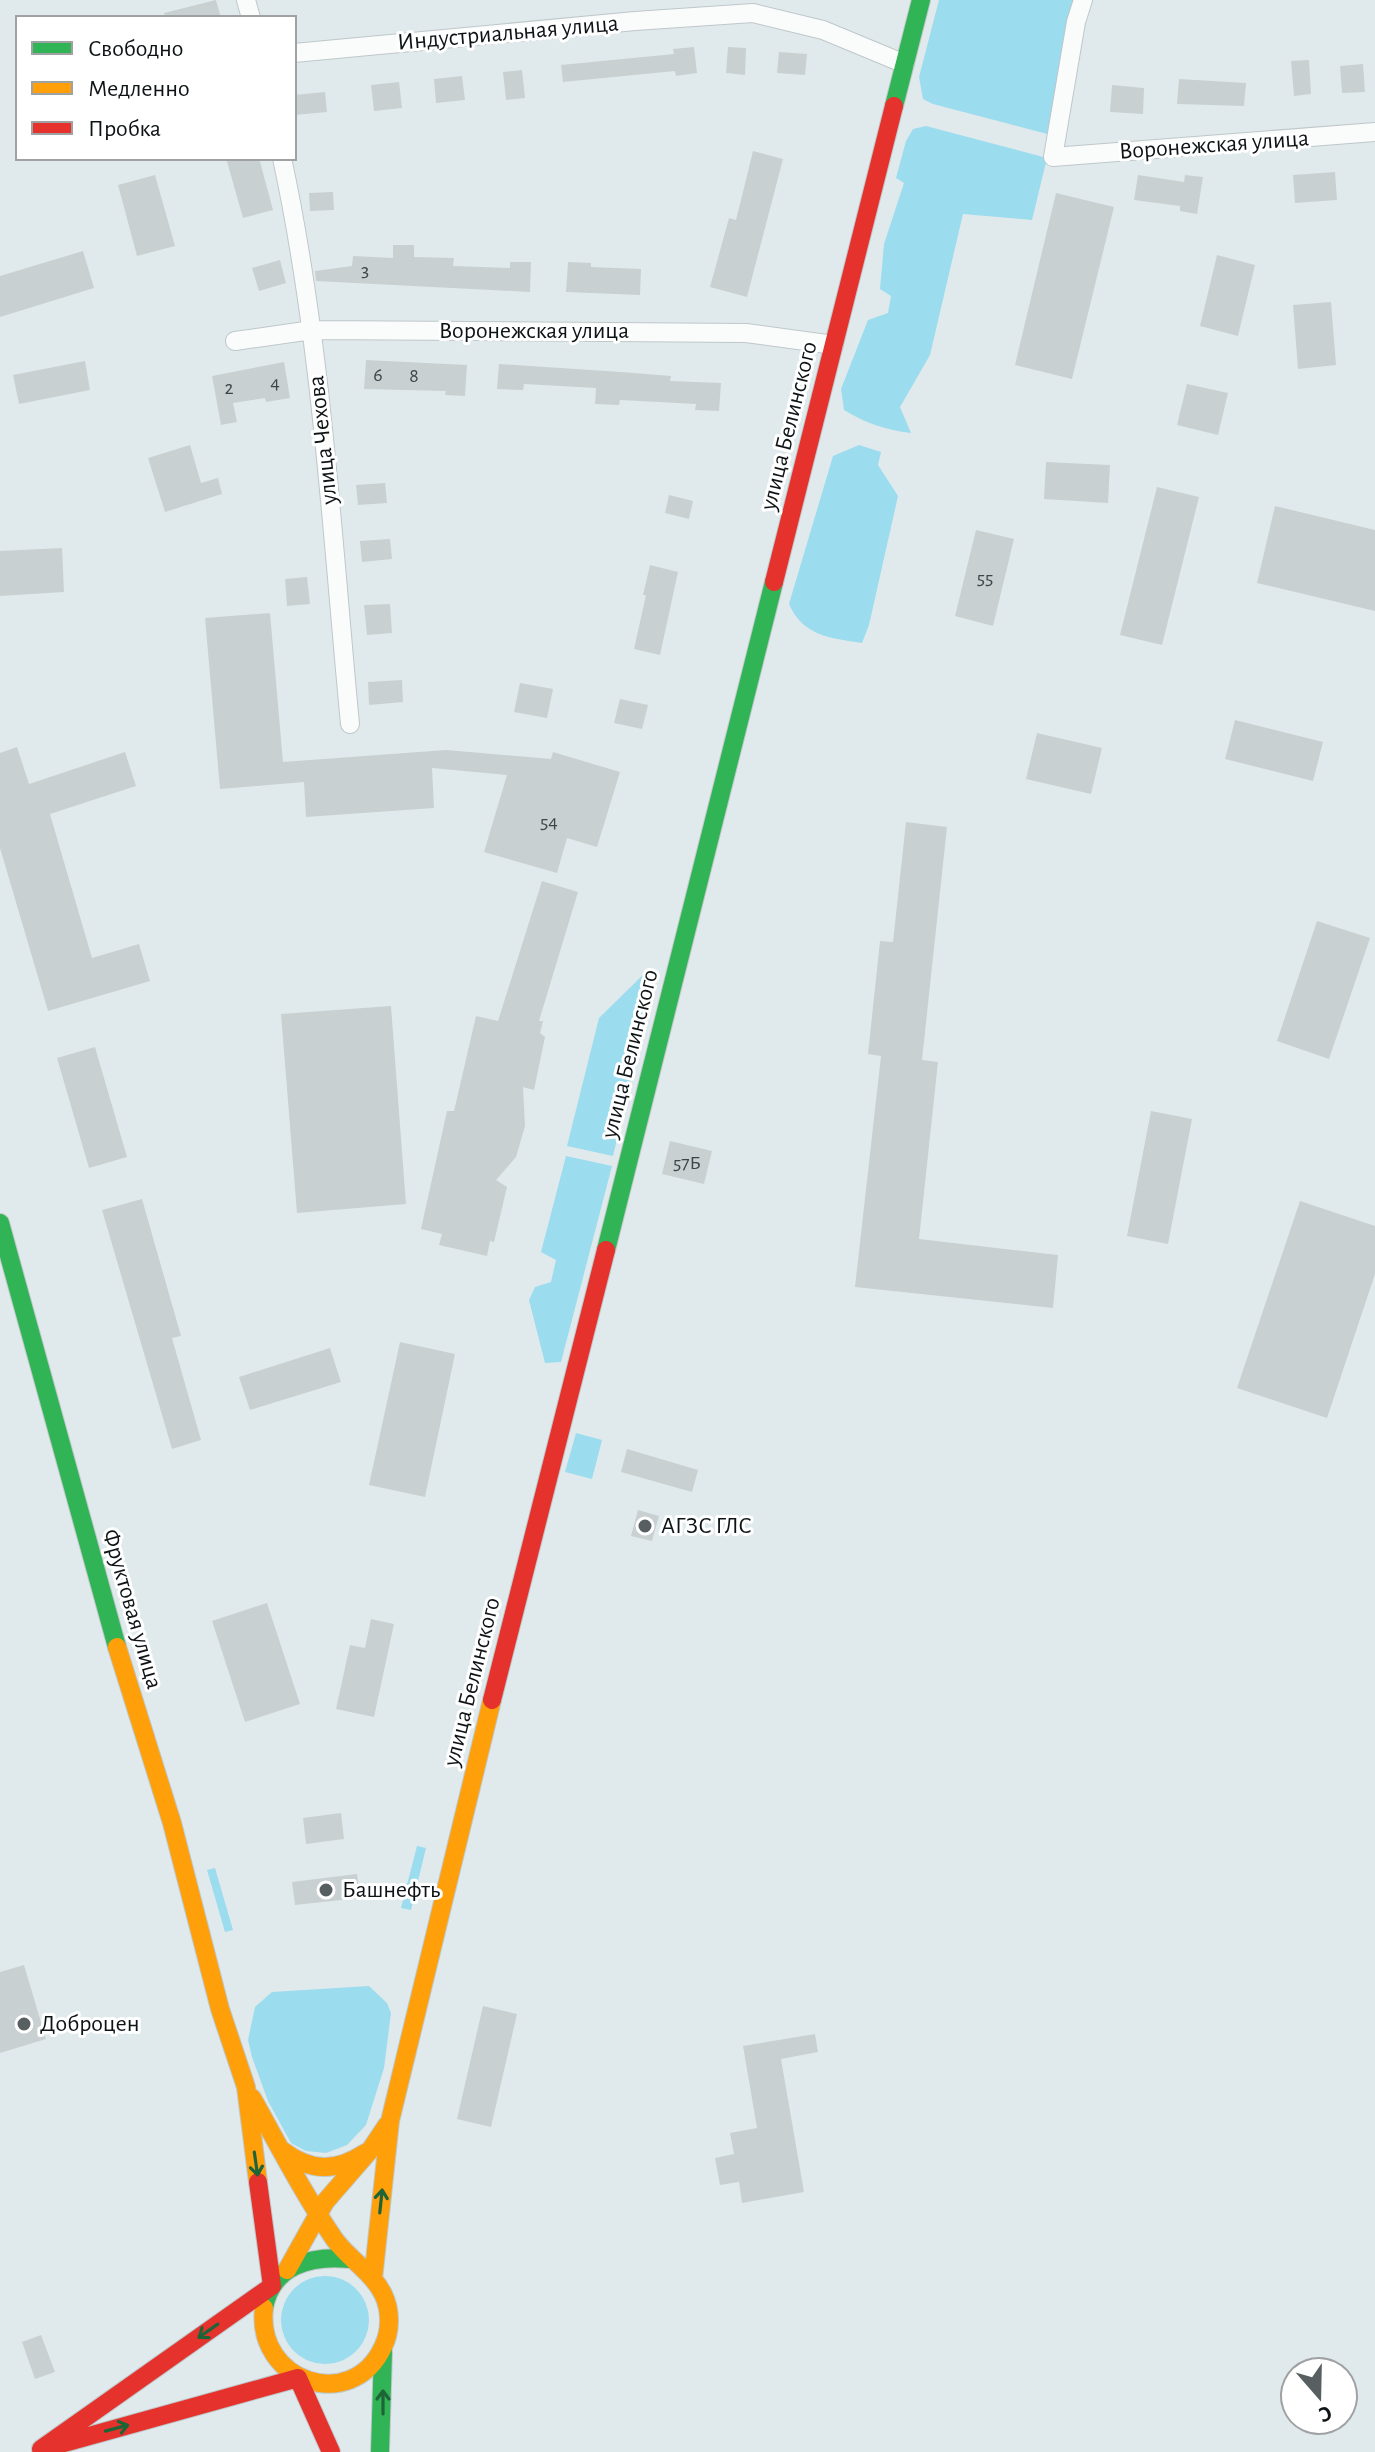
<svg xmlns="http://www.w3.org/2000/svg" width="1375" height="2452" font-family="'Alegreya Sans',sans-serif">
	<rect width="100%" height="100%" fill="#e0eaec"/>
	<path fill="#9bdcee" d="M939,0h137l-25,135 -118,-31 -10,-5 -4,-22z
		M926,126l121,32 -15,62 -69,-6 -33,141 -30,52 11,26c-25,-3 -46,-10 -67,-23l-3,-21 27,-69 20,-7 3,-17 -11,-7 4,-45 20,-61 -8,-5 10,-37 7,-12z
		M859,445l22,7 -3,13 20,31 -29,129 -7,18c-32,-5 -59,-7 -73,-39l44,-148z
		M647,971l9,2 -43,183 -46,-10 32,-128z
		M566,1156l46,10 -51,196 -16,1 -16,-63 6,-13 16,-5 5,-22 -15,-8z
		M576,1433l26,7 -10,39 -27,-7z
		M417,1846l9,2 -15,62 -10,-2z
		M215,1868l18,62 -8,2 -18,-62z
		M369,1986l18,17 4,10 -7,55 -18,57 -19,20 -21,8 -20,-2 -15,-8 -23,-42 -16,-44 -4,-17 7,-33 17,-15z
		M281 2320a44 44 0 1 1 88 0a44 44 0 1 1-88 0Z"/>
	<path fill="#c9d0d2" d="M216,0l5,18h-56l-1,-5z
		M694,47l3,26 -21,3 -1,-5 -112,11 -2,-17 113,-11 -1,-5z
		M728,47l18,1 -1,27 -19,-2z
		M779,52l28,2 -2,21 -28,-2z
		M1309,60l2,34 -17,2 -3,-35z
		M1363,64l2,28 -23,1 -2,-27z
		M522,70l3,28 -19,2 -3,-28z
		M462,76l3,24 -29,3 -2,-24z
		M1179,79l67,4 -2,23 -67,-2z
		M399,82l3,26 -28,3 -3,-26z
		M1112,85l32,3 -1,26 -33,-2z
		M325,92l2,20 -33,3v-20z
		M753,151l30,8 -36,138 -37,-10 19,-69 7,2z
		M226,158h33l14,52 -30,8z
		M1335,172l2,28 -42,3 -2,-28z
		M155,175l20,71 -38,10 -19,-71z
		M1138,175l46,7 1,-7 18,2 -6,37 -17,-3v-5l-46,-6z
		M333,192l1,18 -24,1 -1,-18z
		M1056,193l58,14 -42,172 -57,-14z
		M393,245h21v12l40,1 -1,8 57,2v-6h21l-1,30 -214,-11 -1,-10 37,-5 1,-10 40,2z
		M83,251l11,37 -94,29v-41z
		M1217,255l38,10 -17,71 -38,-10z
		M280,260l6,23 -27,8 -7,-23z
		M568,262l23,1v4l50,2 -1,26 -74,-3z
		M1331,302l5,63 -38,4 -5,-64z
		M366,360l101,5 -2,31 -20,-1 1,-4 -82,-2z
		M85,361l5,29 -71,14 -6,-29z
		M284,362l6,36 -24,4 -1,-4 -32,5 4,19 -16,3 -9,-49z
		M499,364l122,8 50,4 -1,5 51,2 -2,28 -24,-1 1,-6 -76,-4 -1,5 -24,-1 1,-16 -72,-4 -1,6 -26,-1z
		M1187,384l41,9 -10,42 -41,-10z
		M190,445l11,38 17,-5 4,16 -57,18 -17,-54z
		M1046,462l64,3 -2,38 -64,-4z
		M385,483l2,20 -29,2 -2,-20z
		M1157,487l42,10 -37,148 -42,-10z
		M669,495l24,6 -4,18 -24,-6z
		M1275,506l100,24v81l-118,-28z
		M976,530l38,9 -21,87 -38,-10z
		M390,539l2,20 -30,3 -2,-21z
		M62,548l2,44 -64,4v-45z
		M650,565l28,7 -18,83 -26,-6 12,-54h-3z
		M307,577l3,27 -23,2 -2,-27z
		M390,604l2,29 -25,2 -3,-30z
		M270,613l13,149 163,-12 105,9 2,-7 67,20 -23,75 -30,-9 -10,35 -73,-21 23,-77 -75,-7 2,40 -128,9 -2,-35 -84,7 -15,-171z
		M402,680l1,22 -34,3 -1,-23z
		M520,683l33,6 -6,29 -33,-6z
		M620,699l28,6 -6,24 -28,-6z
		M1235,720l88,22 -10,39 -88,-22z
		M1037,733l65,15 -11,46 -65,-15z
		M17,747l12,37 96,-32 11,34 -86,28 42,144 47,-14 11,37 -102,30 -48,-163v-95z
		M906,822l41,5 -25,233 16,2 -19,177 139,16 -5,53 -198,-21 26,-231 -13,-2 12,-113 13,1z
		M542,881l36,11 -39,129h4l-3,12 5,4 -11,53 -11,-3 2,39 -9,31 -20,23 11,7 -13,55 -4,-1 -3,15 -48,-11 3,-11 -21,-5 26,-118h7l22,-95 22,5z
		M1317,921l53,17 -41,121 -52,-18z
		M391,1006l15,198 -109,9 -16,-199z
		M95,1047l32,110 -38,11 -32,-110z
		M1151,1111l41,8 -24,125 -41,-8z
		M670,1141l42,10 -8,33 -42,-10z
		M142,1199l39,137 -9,2 29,102 -29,9 -70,-239z
		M1300,1201l75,25v48l-48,144 -90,-30z
		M400,1342l55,12 -30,143 -56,-12z
		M330,1348l11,34 -91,28 -11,-33z
		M627,1449l71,21 -6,22 -71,-20z
		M638,1510l21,6 -7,25 -21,-5z
		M267,1603l33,101 -55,18 -33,-101z
		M371,1619l23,5 -20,93 -38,-8 14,-64 15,3z
		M341,1813l3,26 -38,5 -3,-26z
		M357,1874l3,24 -65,7 -3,-23z
		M24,1965l22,74 -46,14v-81z
		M483,2006l34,8 -26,113 -34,-8z
		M815,2034l3,18 -37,7 23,133 -62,11 -3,-21 -19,3 -5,-27 19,-4 -4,-21 27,-5 -14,-82z
		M41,2335l14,37 -20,7 -13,-37z"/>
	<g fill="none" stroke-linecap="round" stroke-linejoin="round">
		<defs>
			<path id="street" d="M246,0l5,18
				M1083,0l-7,22 -23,135 322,-25
				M294,53l341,-32 118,-8 70,17 82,34
				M282,158c40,186 50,378 68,566
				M235,341l77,-11 434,3 88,12"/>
			<path id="fast" d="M894,106l27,-106
				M0,1223l117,424
				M606,1250l168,-668
				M264,2308c8,-43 47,-53 86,-49
				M380,2452l3,-100"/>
			<path id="slow" d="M117,1647l55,176 48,186 26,78 12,95
				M252,2098c27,48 52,97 83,142 14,19 38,33 48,54 8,16 8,37 0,53 -31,67 -128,35 -119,-39
				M283,2151c28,21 53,21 82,2
				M287,2270l38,-68 46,-53 16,-24
				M373,2279l17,-158 102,-421"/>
			<path id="jam" d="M774,582l120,-476
				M492,1700l114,-450
				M258,2182l14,104
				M298,2378l33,74
				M57,2445l241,-67
				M41,2449l231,-163"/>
		</defs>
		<use href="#street" stroke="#bfc7c9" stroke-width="20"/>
		<use href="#fast" stroke="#bfc7c9" stroke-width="20"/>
		<use href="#slow" stroke="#bfc7c9" stroke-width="20"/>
		<use href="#jam" stroke="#bfc7c9" stroke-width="20"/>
		<use href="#street" stroke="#fafcfc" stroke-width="18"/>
		<use href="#fast" stroke="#30b455" stroke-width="18"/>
		<use href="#slow" stroke="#ff9f0a" stroke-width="18"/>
		<use href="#jam" stroke="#e5322d" stroke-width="18"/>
	</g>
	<defs><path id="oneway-shaft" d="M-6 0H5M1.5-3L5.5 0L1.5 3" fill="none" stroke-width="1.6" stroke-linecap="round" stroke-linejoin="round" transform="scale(2)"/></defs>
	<g stroke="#1f6436">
		<use href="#oneway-shaft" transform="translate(256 2164) rotate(82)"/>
		<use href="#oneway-shaft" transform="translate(381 2201) rotate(-84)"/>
		<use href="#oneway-shaft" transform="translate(208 2331) rotate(145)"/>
		<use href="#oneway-shaft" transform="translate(383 2402) rotate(-90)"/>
		<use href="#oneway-shaft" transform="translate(117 2428) rotate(-15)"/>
	</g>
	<g fill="#585f61" stroke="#fff" stroke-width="3">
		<circle cx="645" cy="1526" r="8"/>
		<circle cx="326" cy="1890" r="8"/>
		<circle cx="24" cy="2024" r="8"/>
	</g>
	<g text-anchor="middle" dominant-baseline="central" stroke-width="6" stroke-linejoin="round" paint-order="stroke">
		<g font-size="20" fill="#3f4547">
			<text x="365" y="270">3</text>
			<text x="378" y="375">6</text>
			<text x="414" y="376">8</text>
			<text x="275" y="383">4</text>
			<text x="229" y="388">2</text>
			<text x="985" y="578">55</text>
			<text x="549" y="822">54</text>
			<text x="687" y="1163">57Б</text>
		</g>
		<g font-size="24" fill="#0e1416" stroke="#fff">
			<text transform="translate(508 33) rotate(-5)">Индустриальная улица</text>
			<text transform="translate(1214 145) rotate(-4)">Воронежская улица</text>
			<text x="534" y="331">Воронежская улица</text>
			<text transform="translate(789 426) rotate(-76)">улица Белинского</text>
			<text transform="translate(323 440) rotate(-96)">улица Чехова</text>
			<text transform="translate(630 1054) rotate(-76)">улица Белинского</text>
			<text transform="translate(132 1609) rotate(74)">Фруктовая улица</text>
			<text transform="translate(472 1682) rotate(-76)">улица Белинского</text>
		</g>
		<g font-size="24" fill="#0e1416" stroke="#fff" text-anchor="start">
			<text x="661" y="1526">АГЗС ГЛС</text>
			<text x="342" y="1890">Башнефть</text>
			<text x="40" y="2024">Доброцен</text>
		</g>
	</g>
	<rect x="16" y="16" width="280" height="144" fill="#ffffff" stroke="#9fa1a2" stroke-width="2"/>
	<rect x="32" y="42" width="40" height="12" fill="#30b455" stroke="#9fa1a2" stroke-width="2"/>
	<text x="88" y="56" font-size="24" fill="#0e1416">Свободно</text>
	<rect x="32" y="82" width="40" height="12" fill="#ff9f0a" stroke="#9fa1a2" stroke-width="2"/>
	<text x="88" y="96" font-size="24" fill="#0e1416">Медленно</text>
	<rect x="32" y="122" width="40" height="12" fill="#e5322d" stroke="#9fa1a2" stroke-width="2"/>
	<text x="88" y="136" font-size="24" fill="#0e1416">Пробка</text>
	<g transform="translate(1319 2396) rotate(160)"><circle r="38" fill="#ffffff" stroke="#9fa1a2" stroke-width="2"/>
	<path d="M0-6L14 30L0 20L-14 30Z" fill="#585f61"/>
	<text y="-12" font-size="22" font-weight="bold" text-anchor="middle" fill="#0e1416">С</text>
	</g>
</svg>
